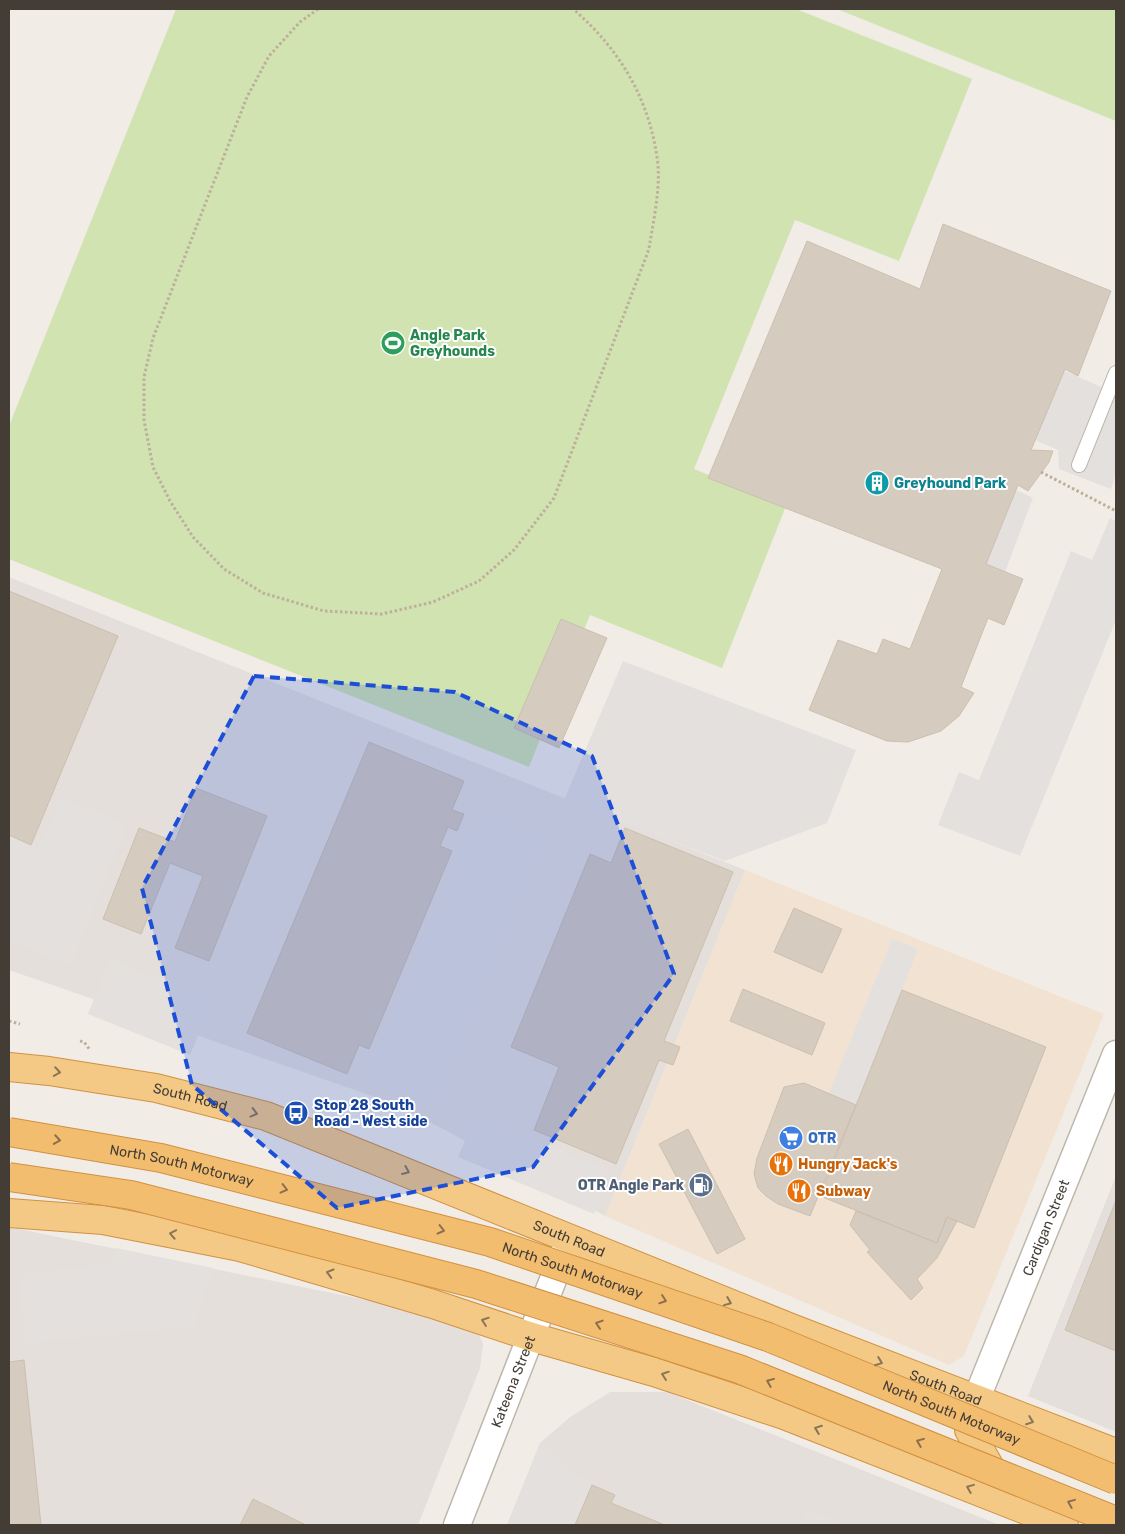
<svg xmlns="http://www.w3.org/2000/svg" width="1125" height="1534" font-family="Rubik,sans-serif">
	<rect width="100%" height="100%" fill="#f1ede6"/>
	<path fill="#f2e2d2" d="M745,870l359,144 -140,342 -15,9 -344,-149z"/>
	<path fill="#e4dfdb" d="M9,577l736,293 -140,346 -207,-111 -389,-135z
		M1116,1176v256l-88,-36z
		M9,1227l450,92 16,7 8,18 -3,24 -62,157h-409z
		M610,1392h57l333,133h-493l33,-82 30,-26z"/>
	<path fill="#d0e3b1" d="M176,9h620l176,70 -73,182 -104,-41 -101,249 92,37 -64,162 -132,-53 -61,152 -520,-208v-133z
		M837,9h279v112z"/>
	<path fill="#e3e0de" d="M1063,370l45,20 8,-20v104l-5,15 -52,-20 -1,-19 -23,-10z
		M1016,490l17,8 -28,74 -19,-8z
		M1110,518l6,3v99l-96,236 -82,-31 21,-53 20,8 92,-229 21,9z
		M623,661l233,89 -29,73 -102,38 -161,-61z
		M60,797l67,27 -56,142 -62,-25v-106l30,13z
		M479,810l66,26 -109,273 -70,-29z
		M892,939l26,10 -62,156 -27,-11z
		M110,959l103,40 -23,56 -102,-41z
		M476,1115l136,56 -18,43 -136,-57z
		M116,1248l97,20 -18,58 -169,18 -8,-69 93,-12z
		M540,1443l52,42 -17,40h-68z
		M807,1509l41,16h-48z"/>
	<path fill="#d5cbbf" stroke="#ccbfb0" d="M943,224l168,67 -33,85 -13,-7 -34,81 22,1 -4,11 -21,29 -10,-6 -32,79 37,15 -19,46 -16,-7 -27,69 13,6 -15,23 -18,15 -33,11 -21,-1 -78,-31 29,-70 39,14 6,-15 27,10 32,-80 -234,-91 99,-237 113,48z
		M9,591l109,45 -87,209 -22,-10z
		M561,619l46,19 -48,110 -45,-20z
		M369,742l95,39 -12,29 12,4 -7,17 -9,-4 -8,19 12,5 -83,198 -10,-4 -12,29 -100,-41z
		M196,788l71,28 -58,145 -34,-13 28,-72 -33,-13 -29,71 -38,-15 36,-91 36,14z
		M625,828l108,44 -69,169 16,6 -7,18 -14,-5 -43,104 -82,-34 25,-63 -48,-20 79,-193 21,9z
		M794,908l48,21 -20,44 -48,-21z
		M743,989l82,34 -13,32 -82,-34z
		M902,990l144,57 -72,181 -27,-11 -10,26 -117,-47z
		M804,1083l52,22 -46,111 -32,-12 -12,-8 -8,-8 -4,-14 3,-16 27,-71z
		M688,1129l57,110 -28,15 -58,-110z
		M1116,1200v151l-51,-21z
		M856,1211l81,32 10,-26 10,4 -20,37 -20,21 6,9 -12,12 -44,-48 3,-2 -20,-25z
		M24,1360l17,165h-32v-163z
		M592,1485l23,10 -4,8 54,22h-90z
		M253,1499l53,26h-66z"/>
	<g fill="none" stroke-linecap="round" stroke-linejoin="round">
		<defs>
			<path id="service" d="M1079,465l37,-92"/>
			<g id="minor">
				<path id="s1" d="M976,1400l140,-346"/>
				<path id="s2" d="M457,1525l110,-281"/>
			</g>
			<g id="trunk">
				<path id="s3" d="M9,1067l40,4 107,17 110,28 525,212 325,125"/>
				<path d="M9,1213l94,7 137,27 193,57 99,33 122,35 130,43 280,110"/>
				<path d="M976,1400l-7,30 27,48 6,4"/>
			</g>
		</defs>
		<use href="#service" stroke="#bfb7ac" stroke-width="16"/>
		<use href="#minor" stroke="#bfb7ac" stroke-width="29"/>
		<use href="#trunk" stroke="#d19141" stroke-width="30"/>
		<path stroke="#bdaf9c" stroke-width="3" stroke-dasharray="2.5 2.5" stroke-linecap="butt" d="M318,9l-18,13 -31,34 -22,41 -94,241 -9,39v43l9,47 17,34 23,36 31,32 39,24 61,18 58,3 51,-12 46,-21 35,-31 40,-52 95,-249c4,-27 11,-56 9,-84 -7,-63 -37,-115 -85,-156
			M1041,472l75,39
			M9,1021l11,3
			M80,1041l4,1 6,8"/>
		<use href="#service" stroke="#fff" stroke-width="14"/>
		<use href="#minor" stroke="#fff" stroke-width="26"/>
		<use href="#trunk" stroke="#f4c985" stroke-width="28"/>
		<defs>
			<g id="motorway-bridge">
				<path id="s4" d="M9,1132l152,26 329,84 278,95 348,143"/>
				<path d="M9,1177l122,18 345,89 263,85 377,152"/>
			</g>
		</defs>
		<use href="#motorway-bridge" stroke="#d19141" stroke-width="30" stroke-linecap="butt"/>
		<use href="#motorway-bridge" stroke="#f3bd70" stroke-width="28"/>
	</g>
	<defs><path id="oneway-chevron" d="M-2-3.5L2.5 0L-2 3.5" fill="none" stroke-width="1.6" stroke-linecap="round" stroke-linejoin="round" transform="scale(1.25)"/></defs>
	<g stroke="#8a7556">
		<use href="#oneway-chevron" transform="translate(57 1072) rotate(9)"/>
		<use href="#oneway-chevron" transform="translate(254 1113) rotate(14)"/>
		<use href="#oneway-chevron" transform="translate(406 1171) rotate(23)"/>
		<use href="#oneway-chevron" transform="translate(173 1234) rotate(-169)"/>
		<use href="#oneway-chevron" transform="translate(330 1273) rotate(-164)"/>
		<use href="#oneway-chevron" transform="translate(728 1302) rotate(22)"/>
		<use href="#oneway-chevron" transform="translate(485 1321) rotate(-161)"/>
		<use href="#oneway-chevron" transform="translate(879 1362) rotate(21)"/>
		<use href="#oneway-chevron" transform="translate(665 1375) rotate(-161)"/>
		<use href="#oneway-chevron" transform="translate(1030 1421) rotate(21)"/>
		<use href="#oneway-chevron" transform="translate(818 1429) rotate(-159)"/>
		<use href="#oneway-chevron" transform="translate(970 1488) rotate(-158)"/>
	</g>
	<g stroke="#8a704d">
		<use href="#oneway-chevron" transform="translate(57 1140) rotate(9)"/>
		<use href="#oneway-chevron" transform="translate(284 1189) rotate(14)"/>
		<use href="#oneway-chevron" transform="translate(441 1230) rotate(14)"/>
		<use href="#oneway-chevron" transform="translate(663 1300) rotate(19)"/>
		<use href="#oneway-chevron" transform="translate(599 1324) rotate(-162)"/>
		<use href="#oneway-chevron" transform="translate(770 1382) rotate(-158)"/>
		<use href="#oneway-chevron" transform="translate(920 1442) rotate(-158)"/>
		<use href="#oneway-chevron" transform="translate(1071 1503) rotate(-158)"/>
	</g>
	<path fill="#1d4ed8" fill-opacity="0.2" stroke="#1d4ed8" stroke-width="4" stroke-dasharray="10 6" stroke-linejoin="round" d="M254,676l201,16 137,64 82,218 -141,193 -196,41 -145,-123 -50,-197z"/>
	<defs>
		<symbol id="stadium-disc" viewBox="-11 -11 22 22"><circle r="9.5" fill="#2e9e5b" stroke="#fff"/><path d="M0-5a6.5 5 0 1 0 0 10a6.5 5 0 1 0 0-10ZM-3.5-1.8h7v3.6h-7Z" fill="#fff"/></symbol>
		<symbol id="building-disc" viewBox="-11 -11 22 22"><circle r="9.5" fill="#0f9aa8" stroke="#fff"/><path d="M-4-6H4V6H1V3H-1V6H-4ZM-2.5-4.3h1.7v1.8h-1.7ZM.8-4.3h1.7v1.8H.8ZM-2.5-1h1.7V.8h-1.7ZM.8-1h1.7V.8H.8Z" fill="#fff"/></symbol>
		<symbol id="bus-disc" viewBox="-11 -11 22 22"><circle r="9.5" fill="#1a4fb4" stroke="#fff"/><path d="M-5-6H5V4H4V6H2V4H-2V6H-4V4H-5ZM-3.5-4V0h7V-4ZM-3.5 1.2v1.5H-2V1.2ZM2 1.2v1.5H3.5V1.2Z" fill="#fff"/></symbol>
		<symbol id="supermarket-disc" viewBox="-11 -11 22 22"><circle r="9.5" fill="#3f7fe0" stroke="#fff"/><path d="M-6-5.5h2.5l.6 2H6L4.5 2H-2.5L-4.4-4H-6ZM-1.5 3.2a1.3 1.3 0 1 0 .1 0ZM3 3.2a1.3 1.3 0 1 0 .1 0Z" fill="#fff"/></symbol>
		<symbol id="restaurant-disc" viewBox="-11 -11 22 22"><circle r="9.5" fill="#e8710a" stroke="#fff"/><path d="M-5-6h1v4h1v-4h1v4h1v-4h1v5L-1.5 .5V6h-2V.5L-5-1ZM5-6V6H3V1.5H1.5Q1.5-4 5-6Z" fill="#fff"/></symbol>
		<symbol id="fuel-disc" viewBox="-11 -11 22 22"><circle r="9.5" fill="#5c6f8a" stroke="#fff"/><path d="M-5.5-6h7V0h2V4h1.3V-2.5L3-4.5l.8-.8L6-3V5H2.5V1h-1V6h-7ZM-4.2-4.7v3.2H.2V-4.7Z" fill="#fff"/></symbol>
	</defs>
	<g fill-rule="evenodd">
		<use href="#stadium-disc" x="379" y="329" width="28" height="28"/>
		<use href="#building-disc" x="863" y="469" width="28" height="28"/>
		<use href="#bus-disc" x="282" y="1099" width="28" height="28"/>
		<use href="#supermarket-disc" x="777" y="1124" width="28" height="28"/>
		<use href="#restaurant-disc" x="767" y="1150" width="28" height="28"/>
		<use href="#fuel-disc" x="687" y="1171" width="28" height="28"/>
		<use href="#restaurant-disc" x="785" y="1177" width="28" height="28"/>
	</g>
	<g text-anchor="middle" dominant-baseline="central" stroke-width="4" stroke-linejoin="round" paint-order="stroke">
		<g font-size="14" font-weight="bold" fill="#27864d" stroke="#fff" text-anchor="start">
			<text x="410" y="335">Angle Park<tspan x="410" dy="16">Greyhounds</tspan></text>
		</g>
		<g font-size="14" font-weight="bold" fill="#0d838f" stroke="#fff" text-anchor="start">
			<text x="894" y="483">Greyhound Park</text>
		</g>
		<g font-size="14" fill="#443d36" stroke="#fff">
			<text stroke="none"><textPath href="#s3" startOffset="184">South Road</textPath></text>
			<text stroke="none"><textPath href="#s4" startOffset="176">North South Motorway</textPath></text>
			<text stroke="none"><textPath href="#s1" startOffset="186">Cardigan Street</textPath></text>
			<text stroke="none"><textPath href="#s3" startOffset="589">South Road</textPath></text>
			<text stroke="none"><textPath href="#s4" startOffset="581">North South Motorway</textPath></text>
			<text stroke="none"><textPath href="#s2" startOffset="154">Kateena Street</textPath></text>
			<text stroke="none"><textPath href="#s3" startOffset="994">South Road</textPath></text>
			<text stroke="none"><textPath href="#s4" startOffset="986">North South Motorway</textPath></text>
		</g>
		<g font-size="14" font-weight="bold" fill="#164399" stroke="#fff" text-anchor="start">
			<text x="314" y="1105">Stop 28 South<tspan x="314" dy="16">Road - West side</tspan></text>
		</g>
		<g font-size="14" font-weight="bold" fill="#366cbe" stroke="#fff" text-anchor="start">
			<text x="808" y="1138">OTR</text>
		</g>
		<g font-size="14" font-weight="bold" fill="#c56008" stroke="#fff" text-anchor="start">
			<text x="798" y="1164">Hungry Jack's</text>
			<text x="816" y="1191">Subway</text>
		</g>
		<g font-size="14" font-weight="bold" fill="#4e5e75" stroke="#fff" text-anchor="end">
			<text x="684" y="1185">OTR Angle Park</text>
		</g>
	</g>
	<rect width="1125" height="1534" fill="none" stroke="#443d36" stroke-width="20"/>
</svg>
